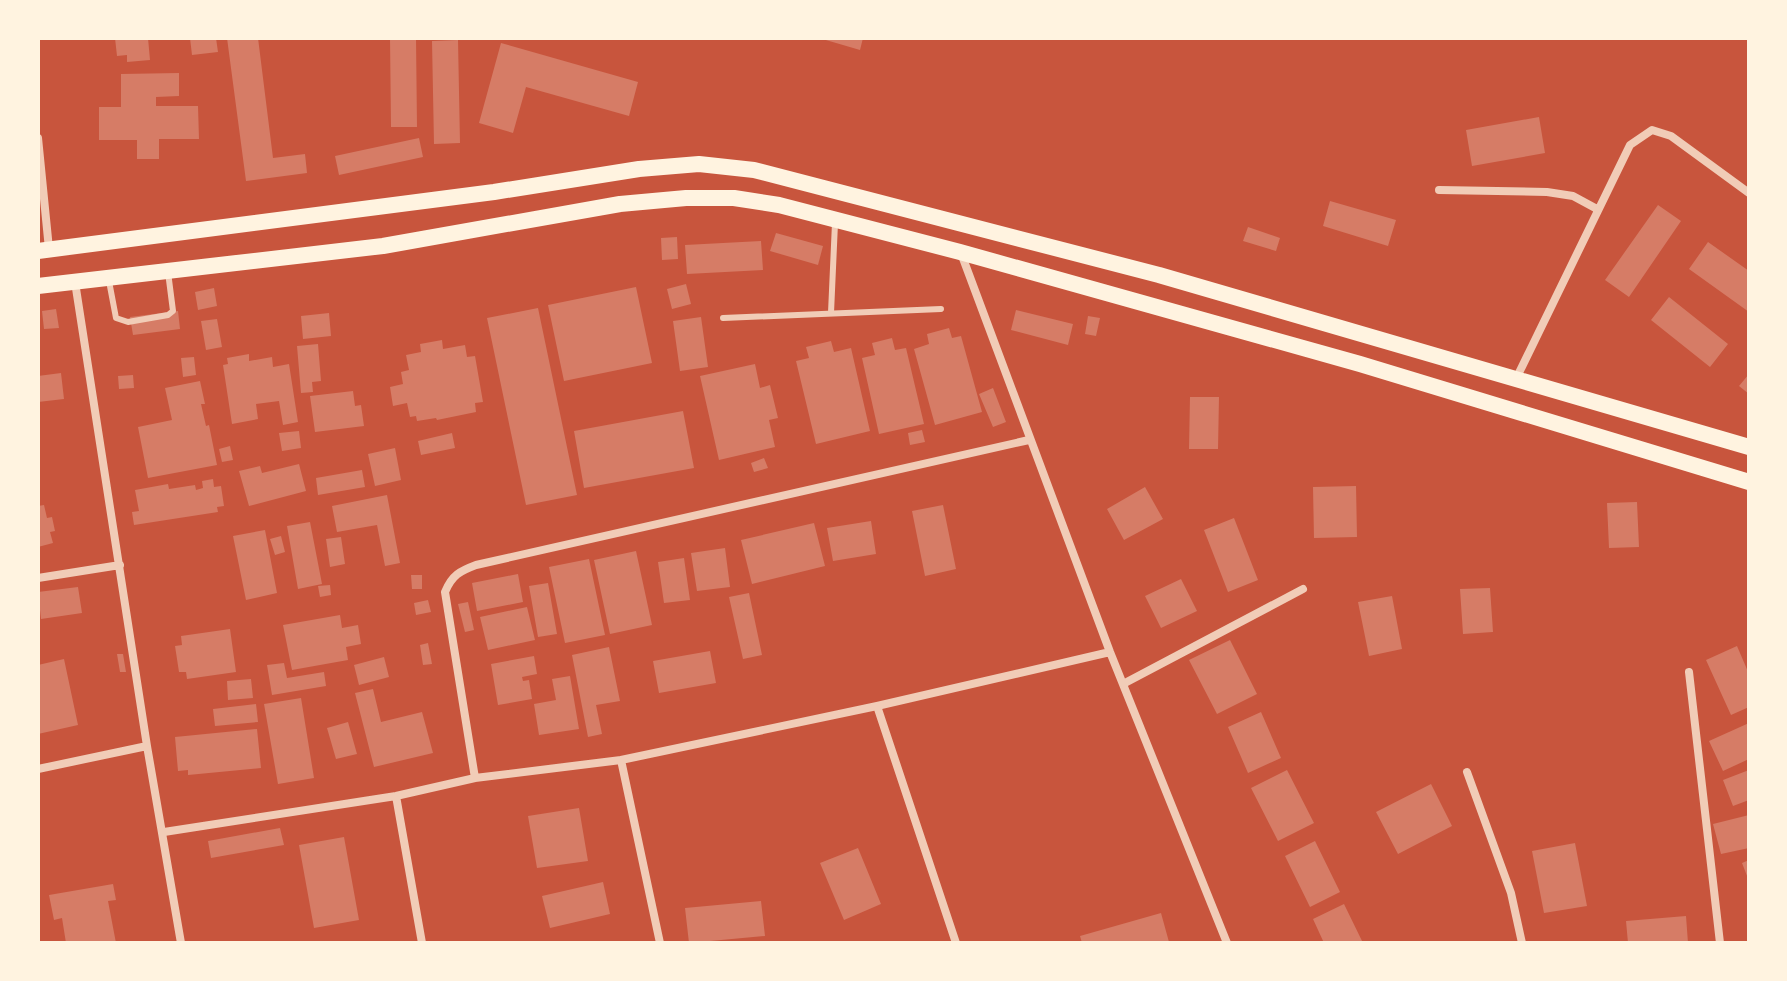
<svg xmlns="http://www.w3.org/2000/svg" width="1787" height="981" font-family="'Nunito Sans',sans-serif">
	<rect width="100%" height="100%" fill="#c8553d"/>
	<path fill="#d67c66" d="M115,38h33l2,22 -23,2v-7l-10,1z
		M190,38h26l2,14 -26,3z
		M227,38h31l15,120 32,-4 2,19 -61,8z
		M390,38h26l1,89h-26z
		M819,38h44l-3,12z
		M458,40l2,103 -26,1 -2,-103z
		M501,43l137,39 -9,34 -103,-29 -13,46 -34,-10z
		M179,73v23l-23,1v9h42l1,33h-40v20h-22v-19h-38v-33h22v-33z
		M1539,117l6,36 -73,13 -6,-36z
		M419,138l4,19 -84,18 -4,-19z
		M1330,201l66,19 -8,26 -65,-20z
		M1658,205l23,16 -52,76 -24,-17z
		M1248,227l32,11 -4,13 -33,-10z
		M776,233l47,13 -5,19 -48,-14z
		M677,237l1,22 -16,1 -1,-22z
		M761,241l2,29 -76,4 -2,-29z
		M1708,242l41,29v41l-60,-43z
		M686,284l5,20 -19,5 -5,-20z
		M636,287l16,76 -88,18 -16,-76z
		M214,288l3,18 -19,4 -3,-18z
		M1669,297l59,47 -18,23 -59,-47z
		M538,308l39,187 -51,10 -39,-187z
		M56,309l3,19 -15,1 -2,-18z
		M1016,310l57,14 -5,21 -57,-15z
		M178,311l2,18 -47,6 -3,-18z
		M329,313l2,23 -28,3 -2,-23z
		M1088,316l12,2 -4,18 -11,-2z
		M701,317l7,50 -28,4 -7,-50z
		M217,319l5,28 -16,3 -5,-29z
		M949,328l3,10 9,-2 21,76 -47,13 -21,-76 15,-5 -2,-10z
		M892,338l3,12 11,-2 18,76 -45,10 -17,-76 13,-3 -3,-12z
		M442,340l1,9 22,-4 2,12 8,-1 8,46 -8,1 1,9 -39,8 -1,-2 -19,3 -1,-5 -6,1 -3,-14 -14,3 -3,-19 13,-3 -2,-12 8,-2 -3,-15 15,-3 -1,-8z
		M831,341l3,11 17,-4 19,83 -54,13 -20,-83 13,-3 -3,-11z
		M318,344l3,37 -9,1 1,10 -12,1 -4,-47z
		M249,354v7l23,-4 1,10 16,-3 9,58 -15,3 -4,-24 -23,3 2,15 -26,5 -9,-59 5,-1 -1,-6z
		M194,357l2,18 -13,2 -2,-19z
		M755,364l5,24 10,-3 8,33 -9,2 6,27 -56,13 -19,-84z
		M61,373l3,26 -26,3v-26z
		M1749,374v20l-10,-8z
		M133,375l1,13 -15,1 -1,-13z
		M200,381l5,23h-4l5,22 3,-1 8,40 -69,13 -10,-51 34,-7 -7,-32z
		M993,388l13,34 -13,5 -14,-33z
		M353,391l2,15 6,-1 3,21 -49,6 -5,-36z
		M1190,397h29l-1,52h-29z
		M683,411l11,57 -110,20 -10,-57z
		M922,430l3,12 -15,3 -2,-12z
		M299,431l2,17 -19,3 -3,-18z
		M452,433l3,15 -34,7 -3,-14z
		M230,446l3,14 -11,2 -3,-13z
		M395,448l6,32 -26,6 -7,-32z
		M764,458l4,10 -14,4 -3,-9z
		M299,464l7,27 -57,15 -10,-35 21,-5 2,7z
		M362,470l3,17 -47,8 -2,-17z
		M213,479l1,8 7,-1 3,20 -7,1 1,5 -84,13 -2,-13 7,-1 -4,-21 33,-6 1,5 26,-4 1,5 7,-2 -1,-7z
		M1356,486l1,51 -43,1 -1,-51z
		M1145,487l18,32 -39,21 -17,-31z
		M387,495l13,68 -15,3 -8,-41 -40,7 -5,-26z
		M1637,502l2,45 -30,1 -2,-45z
		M44,505l3,13 5,-1 3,14 -5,1 3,11 -15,4v-41z
		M943,505l13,64 -31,7 -13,-65z
		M1234,518l24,62 -30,12 -24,-62z
		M871,521l5,33 -43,7 -6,-33z
		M310,522l12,62 -24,5 -11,-63z
		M814,523l11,43 -73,18 -11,-44z
		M265,530l12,63 -31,7 -13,-64z
		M281,536l4,16 -10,3 -5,-16z
		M341,537l4,27 -15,3 -4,-28z
		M725,548l5,39 -33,4 -6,-38z
		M636,551l16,74 -42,9 -16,-74z
		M684,558l6,42 -26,3 -6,-41z
		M589,559l16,76 -40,8 -16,-76z
		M518,574l5,28 -46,9 -5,-28z
		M411,575h11v14h-10z
		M1181,579l16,32 -36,17 -16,-32z
		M548,583l9,51 -19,3 -9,-51z
		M330,585l1,10 -11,2 -2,-11z
		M78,587l4,26 -41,6 -3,-27z
		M1490,588l3,44 -30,2 -3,-45z
		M749,593l13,62 -19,4 -14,-62z
		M1392,596l10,53 -33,7 -11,-54z
		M428,600l3,12 -15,3 -2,-12z
		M468,602l6,28 -9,2 -7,-28z
		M527,607l8,33 -47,10 -8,-33z
		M340,615l2,13 16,-3 3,19 -15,3 2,13 -56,10 -9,-45z
		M230,629l6,43 -49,7 -1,-7h-7l-4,-26 7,-1 -1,-9z
		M1230,640l27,54 -40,20 -28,-54z
		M428,643l4,21 -9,1 -3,-20z
		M1737,646l12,28v33l-18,8 -25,-55z
		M609,647l11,54 -24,4 6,29 -14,3 -16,-82z
		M710,651l6,32 -57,10 -6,-32z
		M117,654h6l3,18h-6z
		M534,656l3,18 -15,3 1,4 6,-1 3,19 -34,6 -7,-41z
		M384,657l5,20 -30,8 -5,-20z
		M64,659l14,66 -40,9v-69z
		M284,663l3,15 37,-6 2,14 -54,9 -5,-30z
		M570,676l9,53 -40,6 -5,-31 22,-4 -4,-21z
		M251,679l2,19 -25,2 -1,-19z
		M373,689l8,33 41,-10 11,41 -59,14 -19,-74z
		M301,698l13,80 -36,6 -14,-80z
		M256,704l2,18 -43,4 -2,-17z
		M1261,712l20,46 -33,15 -20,-46z
		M348,722l9,32 -21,5 -9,-31z
		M1749,723v36l-26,12 -14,-30z
		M257,729l4,39 -73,7v-5l-10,1 -3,-34z
		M1287,770l27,53 -36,18 -27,-53z
		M1749,770v30l-16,6 -10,-26z
		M1431,784l21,42 -54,28 -22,-42z
		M579,808l9,53 -51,7 -9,-52z
		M1749,815v33l-28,6 -8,-30z
		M280,828l4,17 -73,13 -3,-17z
		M344,837l15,83 -45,8 -15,-83z
		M1315,841l25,51 -30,15 -25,-51z
		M1575,843l12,63 -43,7 -12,-62z
		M858,848l23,56 -37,16 -24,-57z
		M1749,860v21l-7,-18z
		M603,882l7,32 -60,14 -8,-32z
		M113,884l3,16 -8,1 8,42h-50l-4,-25 -8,2 -5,-25z
		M761,901l4,35 -76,7 -4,-35z
		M1344,904l19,39h-39l-11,-24z
		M1161,913l8,29 -87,1 -2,-7z
		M1686,916l2,27h-60l-2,-22z"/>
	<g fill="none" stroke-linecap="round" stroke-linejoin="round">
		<path stroke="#f1ccb7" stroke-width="6" d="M109,281l7,37 12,4 40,-7 5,-4 -5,-39
			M831,313l4,-90
			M723,318l218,-9"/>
		<path stroke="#f1ccb7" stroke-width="8" d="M38,138l11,111
			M1439,190l108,2 26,4 24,13
			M961,253l149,399 117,291
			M75,282l72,464 34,197
			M1516,379l114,-234 22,-15 19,6 78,57
			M38,578l82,-13
			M1689,672l31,271
			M1123,684l180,-95
			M877,706l79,237
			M621,760l39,183
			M38,769l109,-23
			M1467,772l44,121 11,50
			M475,778l-30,-186c7,-17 15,-21 31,-27l553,-125
			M396,796l26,147
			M164,832l232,-36 79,-18 146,-18 256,-54 233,-54"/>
		<path stroke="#fff3e0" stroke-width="16" d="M38,251l456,-59 145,-23 60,-5 55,6 405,105 590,172
			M38,286l345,-40 237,-42 66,-6h48l45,7 181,47 400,112 389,118"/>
	</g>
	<rect width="1787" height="981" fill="none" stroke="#fff3e0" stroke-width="80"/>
</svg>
